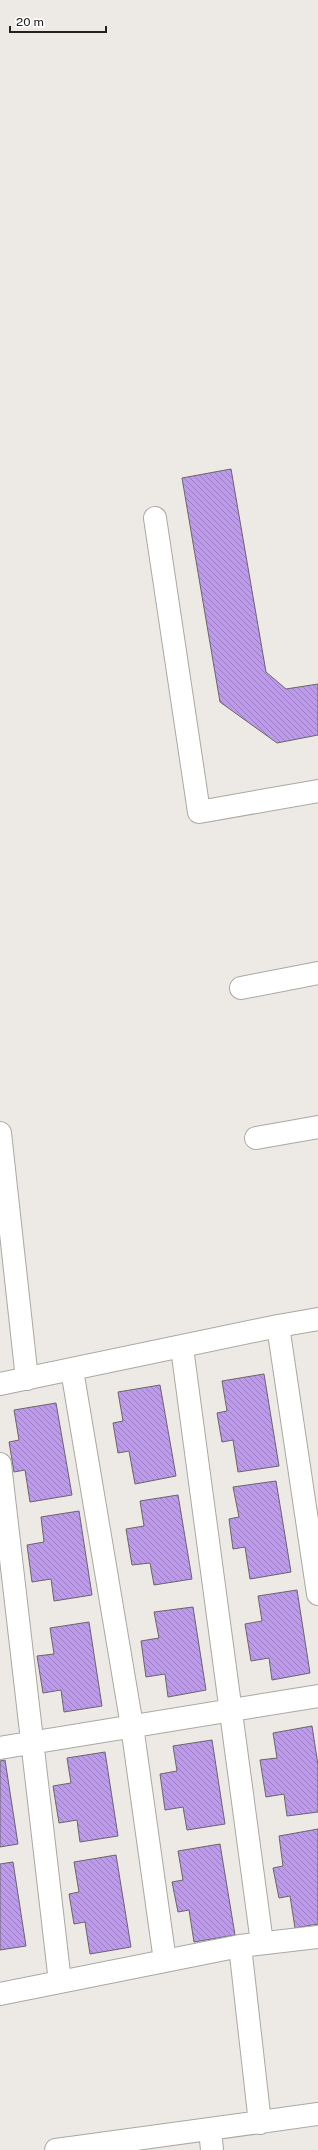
<svg xmlns="http://www.w3.org/2000/svg" width="318" height="2150" font-family="'Public Sans',sans-serif">
	<defs>
		<pattern id="building-back-hatch" width="6" height="6" patternUnits="userSpaceOnUse"><rect width="6" height="6" fill="#be9aec"/><path d="M-1 5l2 2M0 0l6 6M5-1l2 2" fill="none" stroke="#9a7dbf"/></pattern>
	</defs>
	<rect width="100%" height="100%" fill="#edeae6"/>
	<path fill="url(#building-back-hatch)" stroke="#67666a" d="M231,469l35,203 20,17 32,-5v51l-41,8 -57,-41 -38,-224z
		M264,1374l15,92 -41,6 -5,-32 -11,2 -5,-29 10,-2 -5,-30z
		M160,1385l16,91 -41,8 -6,-33 -11,2 -5,-30 10,-2 -5,-29z
		M56,1403l16,92 -42,7 -5,-32 -11,2 -5,-30 10,-2 -5,-30z
		M276,1481l15,91 -41,7 -5,-32 -12,2 -4,-30 10,-2 -6,-30z
		M178,1495l14,84 -38,6 -4,-22 -18,2 -6,-36 18,-3 -4,-25z
		M79,1511l13,84 -38,6 -3,-22 -19,3 -5,-37 17,-3 -3,-25z
		M297,1590l13,83 -38,7 -3,-22 -18,3 -6,-37 17,-3 -4,-25z
		M193,1607l13,83 -38,7 -3,-23 -19,3 -5,-36 18,-3 -5,-26z
		M89,1622l13,84 -38,6 -3,-22 -18,3 -6,-37 17,-2 -4,-26z
		M312,1726l6,39v47l-31,4 -3,-22 -18,3 -6,-37 17,-2 -4,-25z
		M212,1740l13,84 -38,6 -4,-23 -18,3 -5,-36 17,-3 -4,-25z
		M105,1752l13,84 -38,6 -3,-22 -18,3 -6,-37 18,-3 -4,-25z
		M5,1760l13,84 -18,3v-86z
		M318,1829v95l-23,4 -5,-32 -11,2 -6,-30 10,-2 -4,-30z
		M220,1844l15,91 -41,7 -5,-32 -11,2 -6,-30 11,-2 -5,-29z
		M116,1855l15,92 -41,7 -5,-32 -11,2 -5,-30 10,-2 -5,-30z
		M13,1862l13,84 -26,4v-86z"/>
	<g fill="none" stroke-linecap="round" stroke-linejoin="round">
		<defs>
			<path id="minor" d="M155,518l44,294 119,-21
				M241,988l77,-15
				M0,1133l27,246
				M256,1138l62,-11
				M278,1326l40,-7
				M182,1348l80,595
				M72,1370l60,356 33,235
				M0,1384l278,-58 40,268
				M0,1464l60,518
				M0,1748l318,-52
				M240,1946l20,177
				M0,1994l240,-48 78,-9
				M210,2130l2,20
				M56,2150l262,-36"/>
		</defs>
		<use href="#minor" stroke="#aaa8a3" stroke-width="24"/>
		<use href="#minor" stroke="#fff" stroke-width="22"/>
	</g>
	<path d="M10 26v6h96v-6" fill="none" stroke="#22211f" stroke-width="2"/>
	<text x="16" y="26" font-size="12" fill="#22211f" stroke="#ffffff" stroke-width="3" paint-order="stroke">20 m</text>
</svg>
